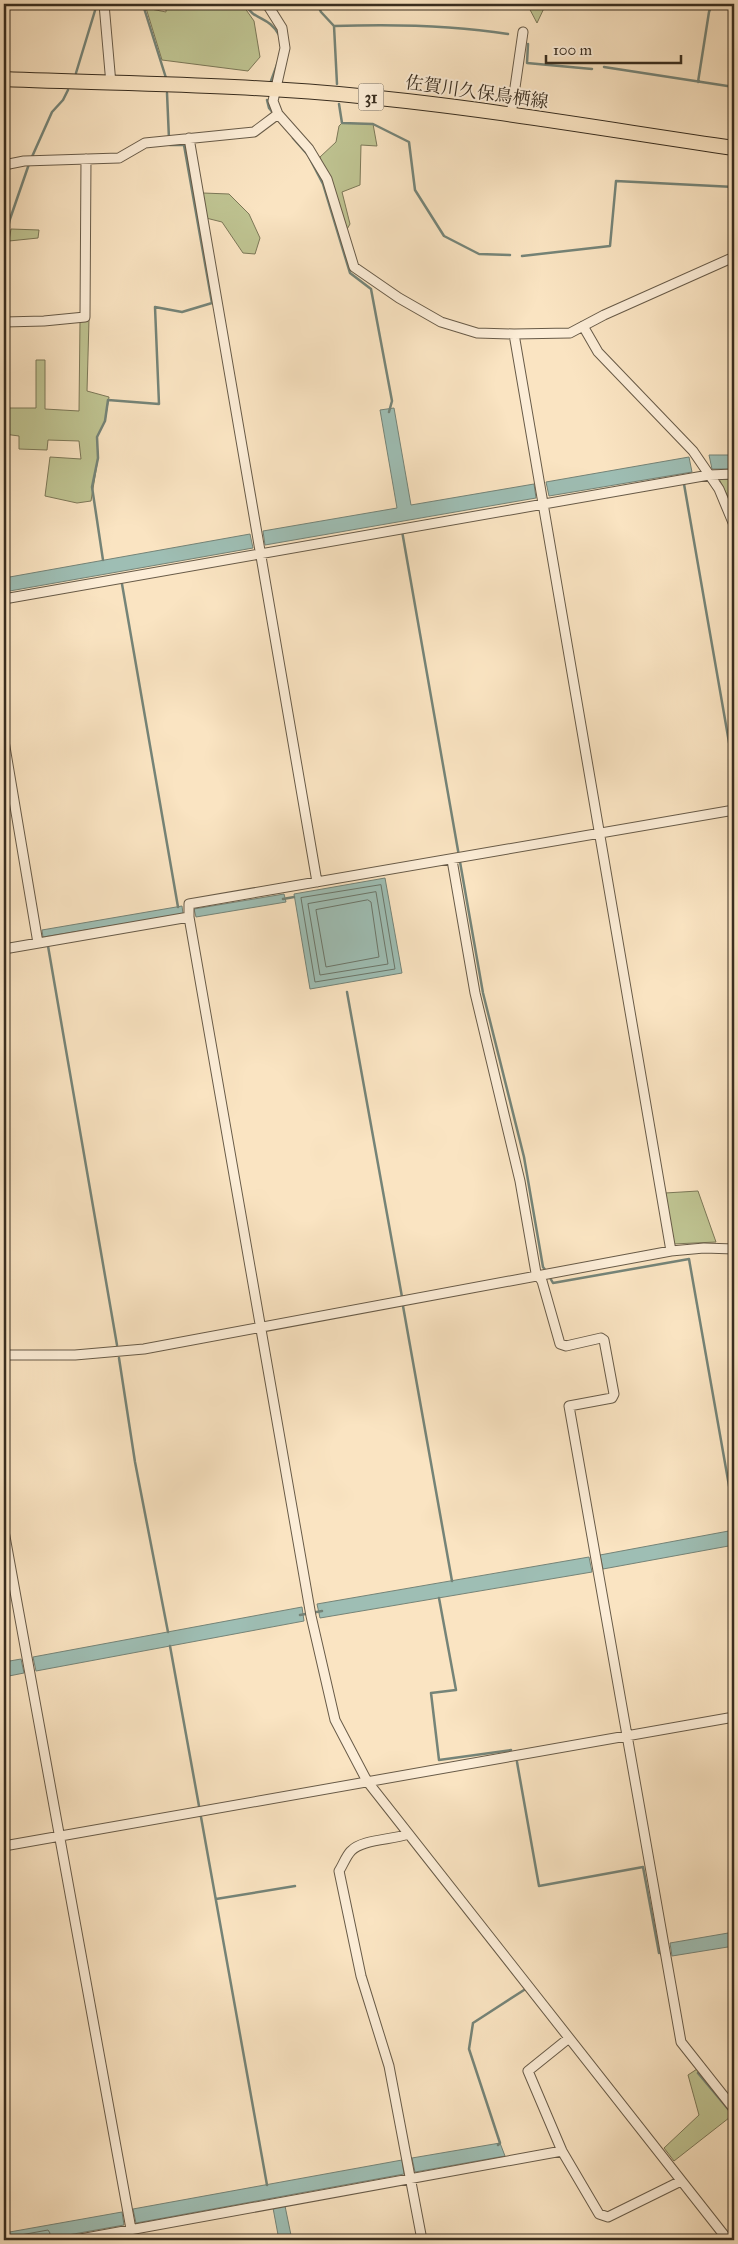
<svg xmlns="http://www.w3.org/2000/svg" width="738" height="2244" font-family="'IM FELL Great Primer','Noto Serif JP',serif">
	<rect width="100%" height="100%" fill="#fae4c2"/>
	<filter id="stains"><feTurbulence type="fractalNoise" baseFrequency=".004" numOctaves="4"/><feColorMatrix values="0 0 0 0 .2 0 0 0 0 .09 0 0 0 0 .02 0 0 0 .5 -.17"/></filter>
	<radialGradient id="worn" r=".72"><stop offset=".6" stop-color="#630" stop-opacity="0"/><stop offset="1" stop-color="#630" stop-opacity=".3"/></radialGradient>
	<path fill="#bfc492" stroke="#7c7858" d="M166,4h76l12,17 6,36 -12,14 -86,-11 -16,-52 20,4z
		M527,4h19l-9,19z
		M342,123l31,1 4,22 -16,-1 -1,40 -18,7 8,32 -4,7 -26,-74 16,-15 3,-16z
		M203,193l26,1 20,20 11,24 -5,16 -12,-1 -21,-31 -16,-4z
		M11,229l28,1 -1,8 -29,3z
		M89,320l-2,71 22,6 -4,24 -8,16 1,21 -7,43 -14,2 -32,-7 5,-39 31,2 -2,-18 -31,-1 -1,10 -28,-1v-13l-15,-2v-26h32v-48h9v49l34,2 1,-90z
		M719,479h15v23l-3,1z
		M698,1191l18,51 -43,2 -8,-51z
		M697,2069l37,45 -60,47 -10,-13 35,-33 -11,-40z"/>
	<path fill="#9ebeb4" stroke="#758478" d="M394,408l17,97 123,-21 2,14 -271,47 -2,-14 134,-23 -17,-98z
		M709,455h25v14h-22z
		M689,457l3,15 -143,24 -3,-14z
		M250,534l3,14 -249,44v-14z
		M385,878l17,95 -92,16 -16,-95z
		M284,894l2,8 -90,15 -2,-8z
		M182,906l1,8 -140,23 -1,-7z
		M734,1530v15l-131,24 -3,-14z
		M589,1557l3,15 -272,46 -3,-14z
		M302,1607l2,14 -268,50 -3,-14z
		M21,1659l3,14 -20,4v-15z
		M734,1932v14l-62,10 -2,-13z
		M500,2143l5,13 -90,16 -3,-14z
		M402,2160l2,14 -268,49 -3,-14z
		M285,2206l7,34h-13l-6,-32z
		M122,2212l2,13 -84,15h-36v-7z"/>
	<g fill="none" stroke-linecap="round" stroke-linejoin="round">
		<path stroke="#6b766a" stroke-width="1" d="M381,885l14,84 -80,13 -14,-84z
			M376,892l12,72 -68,11 -12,-71z
			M368,900l3,2 8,55 -53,10 -10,-57z
			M4,2238l44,-8 2,3 -2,7"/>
		<path stroke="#758478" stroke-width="2.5" d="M146,4l-2,4 22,70
			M245,4c9,17 24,12 34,31
			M317,4l4,8 13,14 3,58
			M334,26c56,-2 118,-1 174,8
			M528,44l-1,19 65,6
			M604,67l130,20
			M76,73l21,-69
			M271,81l7,-19
			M698,82l11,-70 3,-8
			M167,93l2,46
			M267,100l2,8 5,6
			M339,104l3,19 31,1 36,18 6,48 29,46 35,18 31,1
			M293,138l15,17 15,29 27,89 21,16 21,112 -3,11
			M31,159l21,-47 11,-12 5,-10
			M4,244l6,-25 19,-55
			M522,256l88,-10 6,-65 118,6
			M402,531l81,462 41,164 19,110 3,4
			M103,560l-11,-73 6,-29 -1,-21 8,-16 3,-21 51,4 -4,-97 27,5 30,-9 -28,-158h-14
			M122,584l56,323
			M734,771l-50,-287 50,287
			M283,899l11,-2
			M48,946l69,399
			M347,992l55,305
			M549,1276l4,7 136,-24 45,255
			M403,1306l49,275
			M119,1358l16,104 33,170
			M439,1598l17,92 -25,3 8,67 72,-10
			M300,1615l22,-4
			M170,1646l29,160
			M517,1762l22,124 104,-19 16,86
			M201,1817l66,368
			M216,1899l79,-13
			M698,2073l36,43
			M498,2145l2,-2 -31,-94 4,-26 51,-33"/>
		<defs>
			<path id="street" d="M104,4l7,80
				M267,4l15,24 3,20 -12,53 5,13 31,35 18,30 27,88 45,31 42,24 36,11 37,1 56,-1 34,-18 130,-58
				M511,115l12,-83
				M189,138l128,744
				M4,165l20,-4 95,-3 26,-15 109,-11 24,-18
				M4,322l40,-1 41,-4 1,-158
				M583,326l15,26 95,99 26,38 15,36
				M514,334l157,917
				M4,599l705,-124 25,-1
				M4,741l34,202
				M452,860l23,133 45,188 16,92 6,8 18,63 6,2 35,-8 3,2 10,54 -2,4 -43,8 112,636 53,67
				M4,949l185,-32
				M4,1355h71l69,-6 527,-98 33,-3 30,1
				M4,1531l129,709
				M408,1834c-15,6 -46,5 -57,17 -5,5 -8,14 -12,20l22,105 28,90 33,174
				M4,1846l730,-129
				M569,2038l-41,33 34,80 37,63 9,3 73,-36
				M75,2240l487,-89
				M728,2240l-361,-459 -32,-61 -24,-104 -122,-699v-13l545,-94"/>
			<path id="primary" d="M4,79c118,5 237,5 355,17 126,12 251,34 375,52"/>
		</defs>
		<use href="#street" stroke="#685b48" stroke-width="11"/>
		<use href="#primary" stroke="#382d1f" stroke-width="16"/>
		<use href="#street" stroke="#fcedd7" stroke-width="9"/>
		<use href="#primary" stroke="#fae4c2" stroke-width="14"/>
	</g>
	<g text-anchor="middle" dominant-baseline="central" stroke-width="4" stroke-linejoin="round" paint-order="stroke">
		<rect fill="#fcedd7" stroke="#736756" stroke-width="1" x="358.5" y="83.5" width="25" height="27" rx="4"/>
		<g font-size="16" font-weight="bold" fill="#382d1f">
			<text x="371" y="97">31</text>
		</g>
		<g font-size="18" fill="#382d1f" stroke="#fcedd7">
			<text transform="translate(477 92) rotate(8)">佐賀川久保鳥栖線</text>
		</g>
	</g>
	<rect width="738" height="2244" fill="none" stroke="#fae4c2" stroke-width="20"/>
	<rect x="5" y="5" width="728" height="2234" fill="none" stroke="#382d1f" stroke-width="2.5"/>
	<rect x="10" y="10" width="718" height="2224" fill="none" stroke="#382d1f"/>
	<path d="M546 55v8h135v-8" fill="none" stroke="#382d1f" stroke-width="2.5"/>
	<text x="553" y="55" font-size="15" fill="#382d1f" stroke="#fcedd7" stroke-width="4" paint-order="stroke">100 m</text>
	<rect width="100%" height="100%" filter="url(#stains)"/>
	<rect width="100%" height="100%" fill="url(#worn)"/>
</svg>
